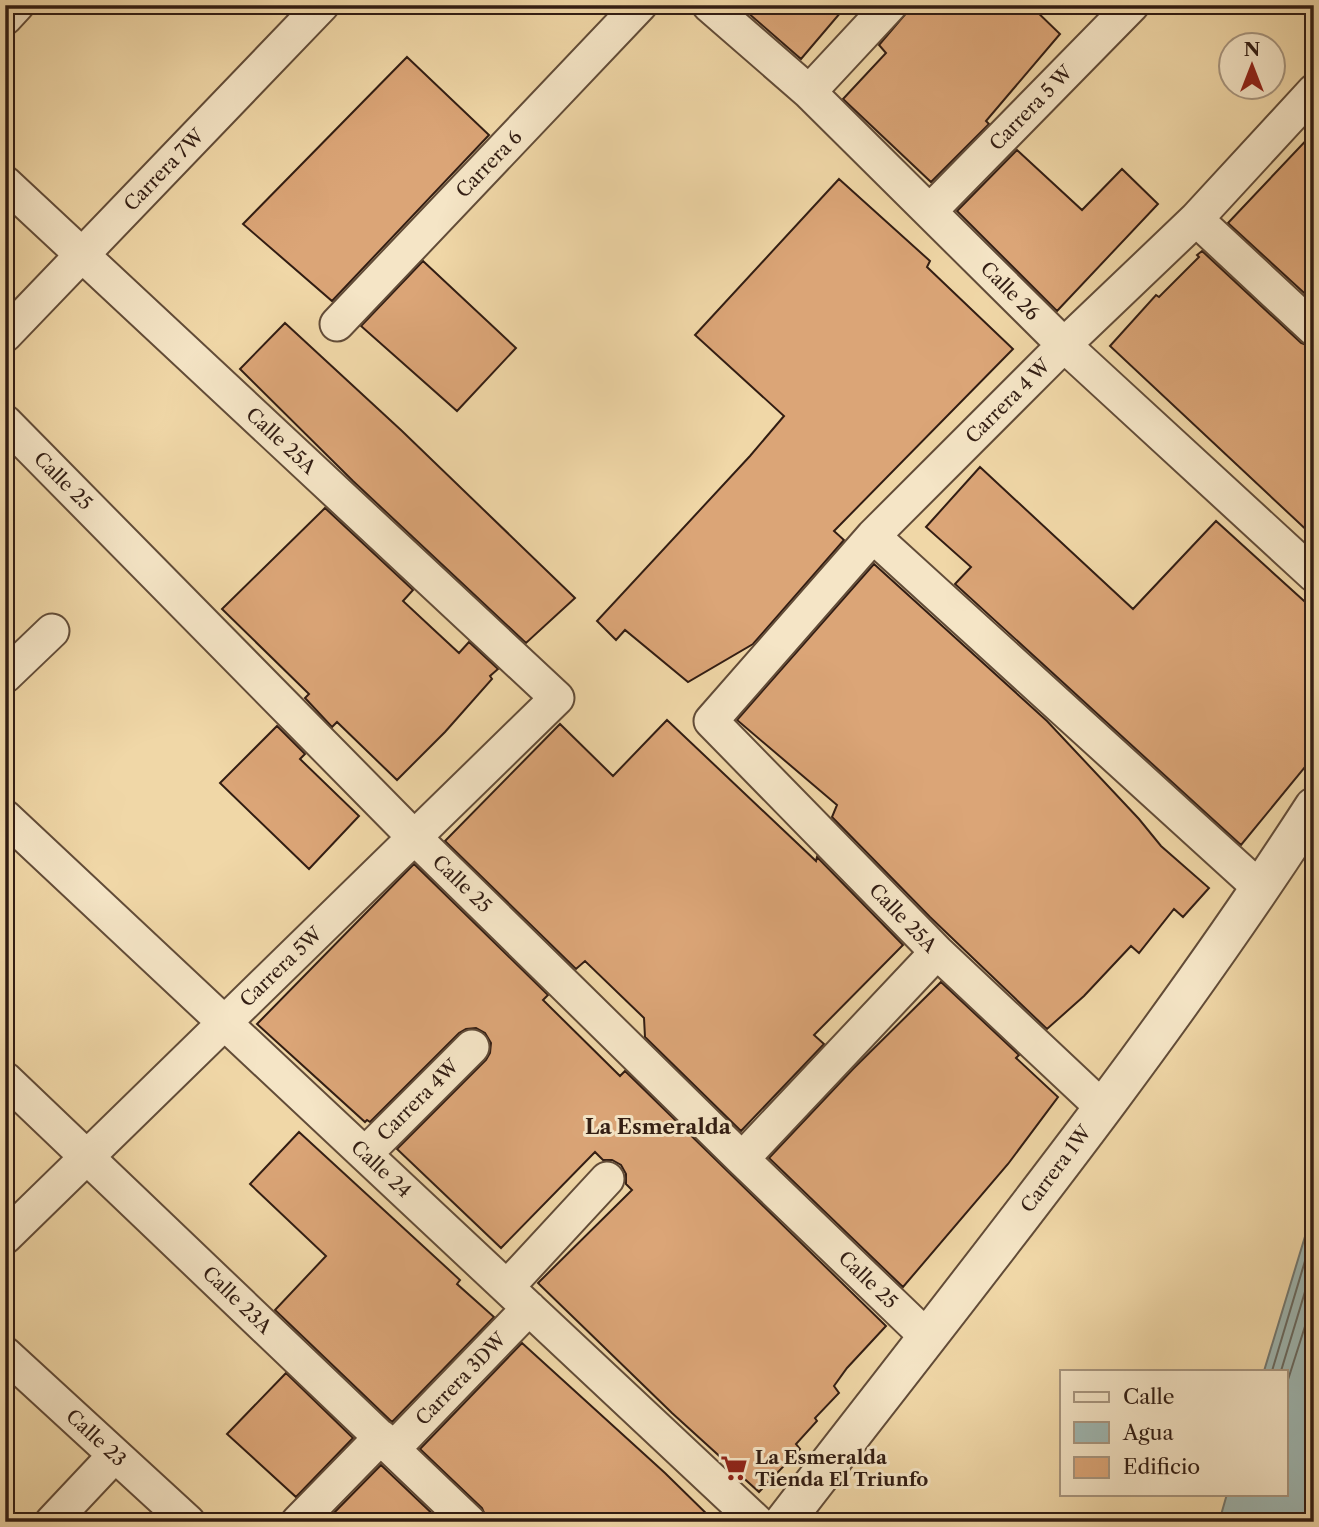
<svg xmlns="http://www.w3.org/2000/svg" width="1319" height="1527" font-family="'Libre Caslon Text',serif">
	<rect width="100%" height="100%" fill="#f0d7a7"/>
	<filter id="stains"><feTurbulence type="fractalNoise" baseFrequency=".00286" numOctaves="4"/><feColorMatrix values="0 0 0 0 .2 0 0 0 0 .09 0 0 0 0 .02 0 0 0 .5 -.17"/></filter>
	<radialGradient id="worn" r=".72"><stop offset=".6" stop-color="#630" stop-opacity="0"/><stop offset="1" stop-color="#630" stop-opacity=".3"/></radialGradient>
	<path fill="#9eb7b2" stroke="#737972" stroke-width="2" d="M1314,1207v315h-95l8,-28h59v-123h-22z"/>
	<g fill="none" stroke-linecap="round" stroke-linejoin="round">
		<path stroke="#686a62" stroke-width="2" d="M1272,1371l42,-140
			M1281,1371l33,-109
			M1286,1386l28,-88"/>
	</g>
	<path fill="#dba577" stroke="#321d13" stroke-width="2" d="M739,5h108l-46,54z
		M913,5h117l30,29 -74,87 3,3 -58,58 -88,-83 43,-46 -7,-8z
		M407,57l82,78 -157,166 -89,-77z
		M1314,132v170l-86,-79z
		M1017,150l65,60 40,-41 36,35 -101,107 -100,-100z
		M839,179l91,82 -3,6 86,82 -179,182 10,9 -91,104 -65,38 -63,-52 -9,10 -19,-19 153,-165 34,-40 -89,-81z
		M1202,251l99,92 13,5v189l-204,-191 46,-51 3,2 40,-40 -2,-2z
		M423,261l93,87 -59,63 -96,-85z
		M285,323l117,108 173,167 -49,45 -173,-162 -113,-112z
		M980,467l153,142 83,-88 98,89v146l-73,89 -286,-261 16,-17 -45,-40z
		M325,508l88,82 -10,11 29,27 27,25 10,-11 29,27 -8,7 2,3 -47,53 -48,48 -60,-58 -5,5 -27,-29 4,-4 -87,-85z
		M874,564l173,157 92,98 22,27 48,42 -26,29 -9,-8 -35,44 -8,-7 -47,50 -37,33 -117,-112 -98,-100 5,-12 -100,-85z
		M667,720l149,141 1,-4 86,88 -89,90 10,9 -83,87 -96,-94 -1,-19 -59,-57 -9,8 -131,-128 115,-117 53,52z
		M277,726l28,28 -5,5 59,57 -50,53 -89,-86z
		M414,864l134,131 -5,5 77,76 5,-5 261,255 -39,42 -13,18 5,7 -24,25 2,3 -21,23 4,5 -41,43 -87,-79 -134,-130 94,-93 -6,-6v-10l-5,-9 -9,-5h-9l-8,-8 -94,96 -104,-99 89,-89 4,-7 1,-10 -6,-10 -9,-5 -10,1 -7,4 -89,89 -3,-2 -2,2 -108,-98z
		M941,982l78,73 -3,3 42,39 -50,67 -105,123 -134,-129 84,-89z
		M299,1132l161,148 -3,4 37,33 -102,105 -117,-112 51,-54 -76,-72z
		M522,1343l143,130 50,49h-227l-6,-14 -62,-59z
		M286,1373l67,65 -57,59 -69,-63z
		M381,1465l60,57h-116z"/>
	<g fill="none" stroke-linecap="round" stroke-linejoin="round">
		<defs>
			<path id="minor" d="M709,5l100,87 255,253 250,230
				M5,18l12,-13
				M809,92l81,-87
				M5,183l552,515 -552,539
				M930,211l202,-206
				M1196,219l118,110
				M337,324l303,-319
				M5,335l317,-330
				M5,422l409,415 328,322 185,178
				M873,536l388,353
				M5,676l47,-45
				M5,817l752,705
				M5,1079l464,443
				M1103,1108l-166,-156 -226,-231 162,-185 191,-191 132,-126 118,-128
				M365,1154l107,-107
				M742,1159l195,-207
				M507,1287l100,-108
				M5,1354l183,168
				M393,1449l136,-141
				M52,1522l63,-67
				M298,1522l83,-85"/>
			<path id="tertiary" d="M784,1522c181,-235 369,-466 530,-715"/>
		</defs>
		<use href="#minor" stroke="#624c38" stroke-width="37"/>
		<use href="#tertiary" stroke="#624c38" stroke-width="42"/>
		<use href="#minor" stroke="#f5e5c6" stroke-width="33"/>
		<use href="#tertiary" stroke="#f5e5c6" stroke-width="38"/>
	</g>
	<defs>
		<symbol id="supermarket-bare" viewBox="-9 -9 18 18"><path d="M-6-5.5h2.5l.6 2H6L4.5 2H-2.5L-4.4-4H-6ZM-1.5 3.2a1.3 1.3 0 1 0 .1 0ZM3 3.2a1.3 1.3 0 1 0 .1 0Z" fill="#8f2418" stroke="#f5e5c6" stroke-width="2.5" paint-order="stroke"/></symbol>
	</defs>
	<g fill-rule="evenodd">
		<use href="#supermarket-bare" x="715" y="1449" width="38" height="38"/>
	</g>
	<g text-anchor="middle" dominant-baseline="central" stroke-width="6" stroke-linejoin="round" paint-order="stroke">
		<g font-size="19" fill="#321d13" stroke="#f5e5c6">
			<text transform="translate(1031 108) rotate(-46)">Carrera 5 W</text>
			<text transform="translate(489 164) rotate(-46)">Carrera 6</text>
			<text transform="translate(164 170) rotate(-46)">Carrera 7W</text>
			<text transform="translate(1010 291) rotate(45)">Calle 26</text>
			<text transform="translate(1008 401) rotate(-45)">Carrera 4 W</text>
			<text transform="translate(281 441) rotate(43)">Calle 25A</text>
			<text transform="translate(63 481) rotate(45)">Calle 25</text>
			<text transform="translate(462 884) rotate(44)">Calle 25</text>
			<text transform="translate(903 918) rotate(46)">Calle 25A</text>
			<text transform="translate(281 967) rotate(-44)">Carrera 5W</text>
			<text transform="translate(418 1100) rotate(-45)">Carrera 4W</text>
			<text transform="translate(381 1169) rotate(43)">Calle 24</text>
			<text transform="translate(1056 1169) rotate(-53)">Carrera 1W</text>
			<text transform="translate(868 1280) rotate(44)">Calle 25</text>
			<text transform="translate(237 1300) rotate(44)">Calle 23A</text>
			<text transform="translate(461 1379) rotate(-46)">Carrera 3DW</text>
			<text transform="translate(96 1438) rotate(43)">Calle 23</text>
		</g>
		<g font-size="19" font-weight="bold" fill="#321d13" stroke="#f5e5c6" text-anchor="start">
			<text x="755" y="1457">La Esmeralda<tspan x="755" dy="22">Tienda El Triunfo</tspan></text>
		</g>
		<g font-size="21" font-weight="bold" fill="#321d13" stroke="#f5e5c6">
			<text x="658" y="1126">La Esmeralda</text>
		</g>
	</g>
	<rect width="1319" height="1527" fill="none" stroke="#f0d7a7" stroke-width="28"/>
	<rect x="7" y="7" width="1305" height="1513" fill="none" stroke="#321d13" stroke-width="3.5"/>
	<rect x="14" y="14" width="1291" height="1499" fill="none" stroke="#321d13" stroke-width="2"/>
	<rect x="1060" y="1370" width="228" height="126" fill="#f5e5c6" stroke="#a7957e" stroke-width="2"/>
	<rect x="1074" y="1392" width="35" height="10" fill="#f5e5c6" stroke="#a7957e" stroke-width="2"/>
	<text x="1123" y="1404" font-size="21" fill="#321d13">Calle</text>
	<rect x="1074" y="1422" width="35" height="21" fill="#9eb7b2" stroke="#a7957e" stroke-width="2"/>
	<text x="1123" y="1440" font-size="21" fill="#321d13">Agua</text>
	<rect x="1074" y="1457" width="35" height="21" fill="#dba577" stroke="#a7957e" stroke-width="2"/>
	<text x="1123" y="1474" font-size="21" fill="#321d13">Edificio</text>
	<g transform="translate(1252 66)"><circle r="33" fill="#f5e5c6" stroke="#a7957e" stroke-width="2"/>
	<path d="M0-5L12 26L0 18L-12 26Z" fill="#8f2418"/>
	<text y="-10" font-size="19" font-weight="bold" text-anchor="middle" fill="#321d13">N</text>
	</g>
	<rect width="100%" height="100%" filter="url(#stains)"/>
	<rect width="100%" height="100%" fill="url(#worn)"/>
</svg>
